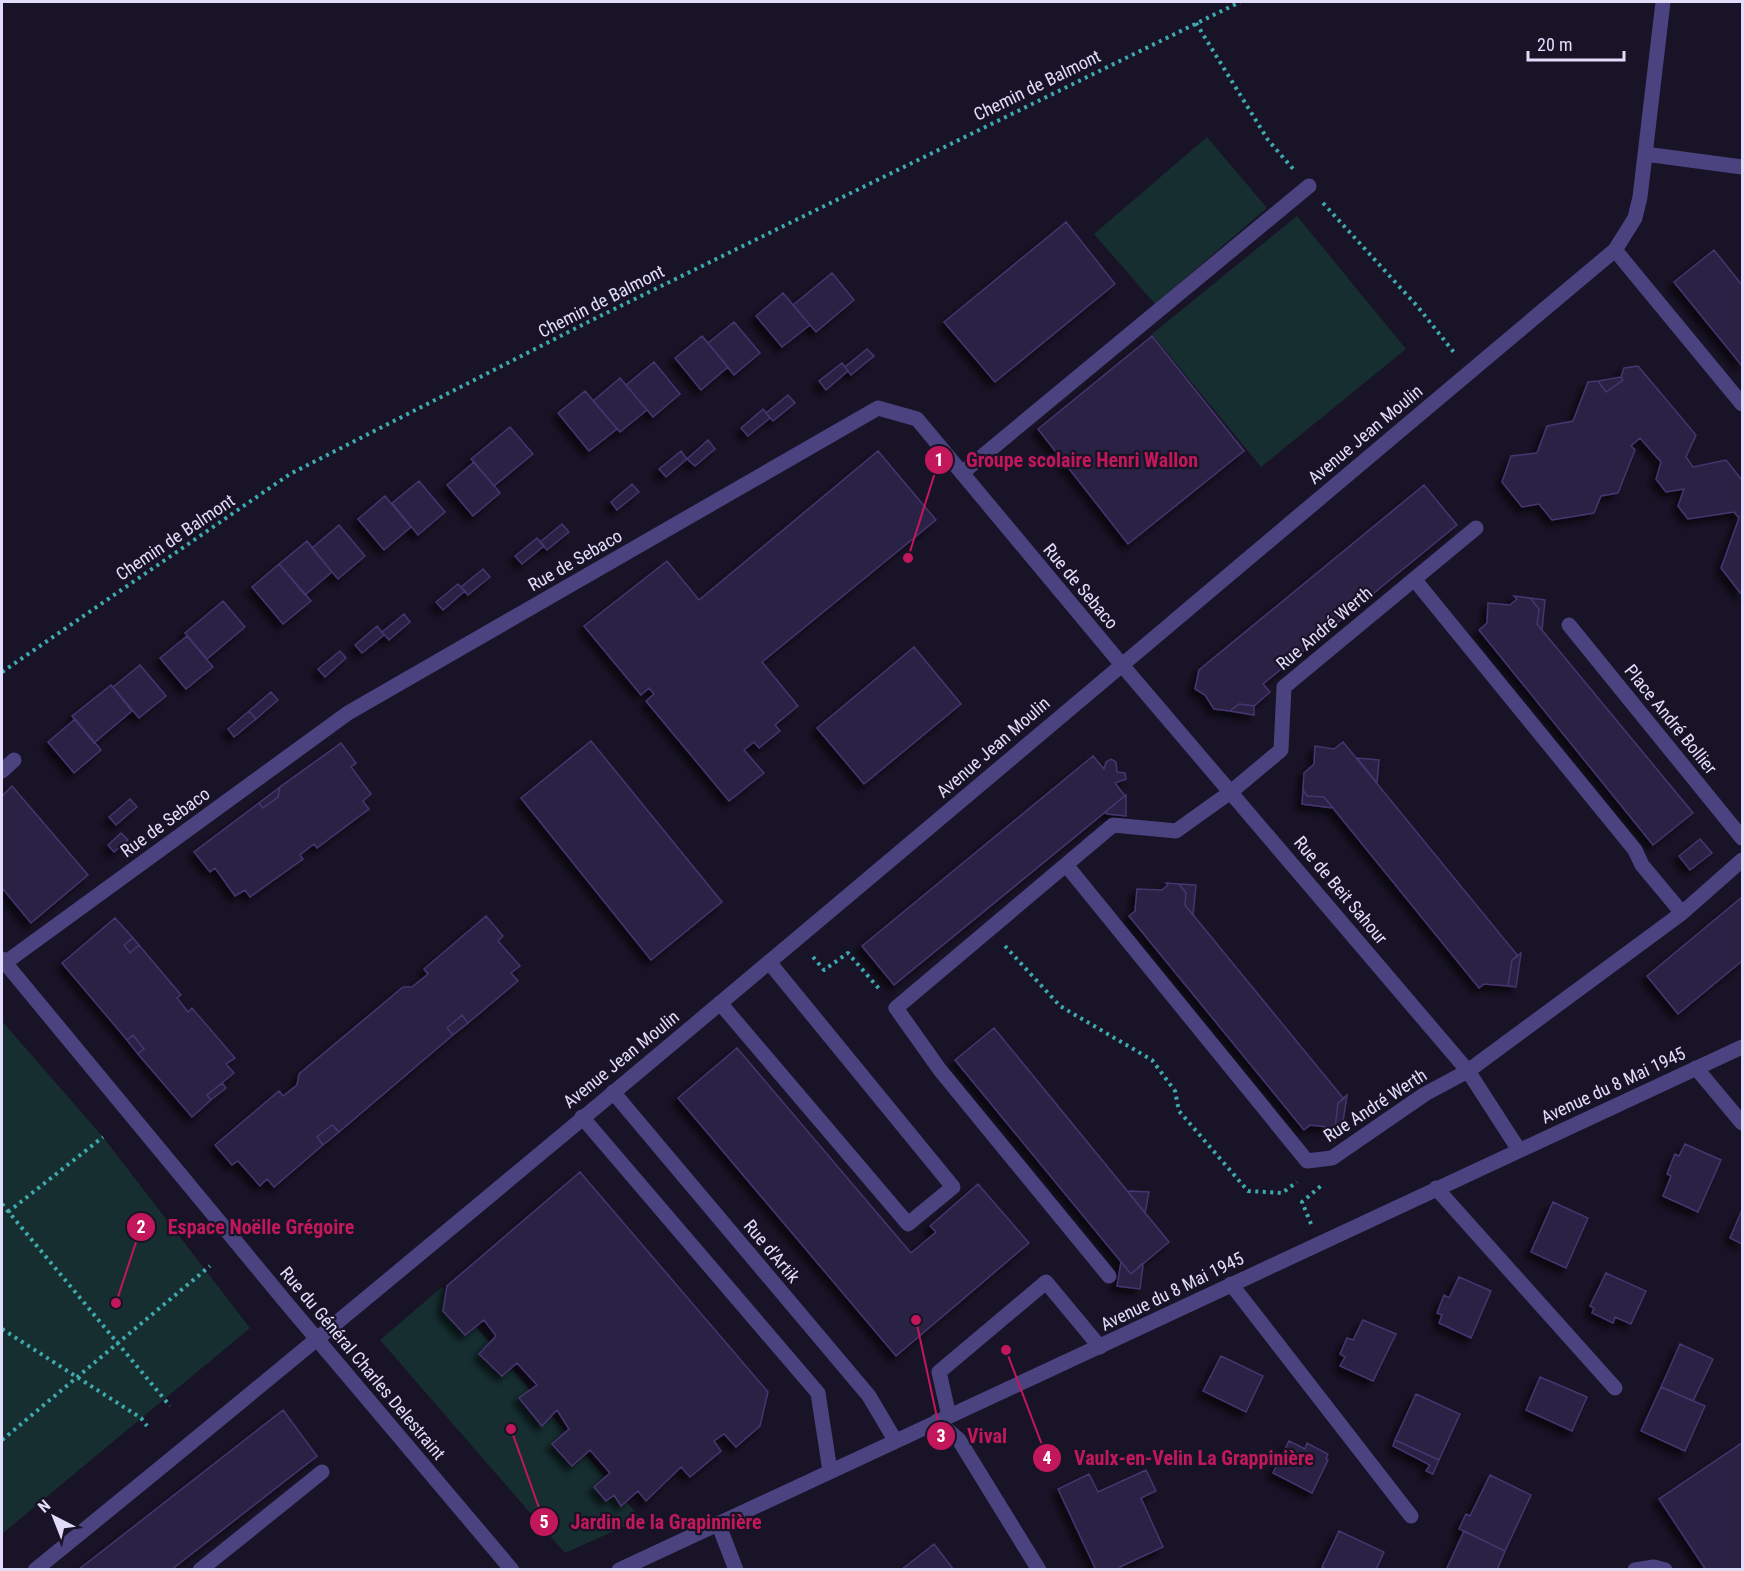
<svg xmlns="http://www.w3.org/2000/svg" width="1744" height="1571" font-family="'Roboto Condensed',sans-serif">
	<defs>
		<filter id="shadow"><feDropShadow dx="-5.5" dy="5.5" stdDeviation="3" flood-color="#0009"/></filter>
	</defs>
	<rect width="100%" height="100%" fill="#181326"/>
	<path fill="#162e30" d="M1207,137l60,71 -112,96 -61,-70z
		M1297,216l109,133 -145,118 -109,-133z
		M2,1021l101,116 147,191 -248,206z
		M442,1287l199,232 -76,34 -185,-213z"/>
	<path fill="#2b2145" stroke="#46356f" stroke-width="1.5" filter="url(#shadow)" d="M1066,222l49,62 -120,98 -51,-60z
		M1714,250l28,35v81l-68,-84z
		M832,273l22,27 -38,32 -23,-27z
		M783,293l27,32 -28,22 -26,-31z
		M734,322l26,31 -26,22 -26,-32z
		M702,336l26,31 -27,23 -26,-32z
		M1152,336l92,115 -116,93 -90,-115z
		M867,349l7,7 -23,19 -6,-8z
		M654,362l26,32 -27,23 -27,-32z
		M842,363l6,8 -22,19 -7,-9z
		M1638,366l58,69 -10,22 7,10 33,-7 16,20v115l-21,-27 18,-50 -5,-6 -46,7 -10,-13 6,-17 -18,3 -10,-13 5,-17 -21,-24 -9,8 4,4 -17,43 -17,3 -7,17 -42,7 -13,-16 -17,3 -20,-25 9,-26 26,-3 10,-27 26,-5 15,-39 10,-1 8,11 17,-12 -2,-3 3,-9z
		M1621,377l2,3 -17,12 -8,-11z
		M620,378l27,32 -27,22 -27,-31z
		M585,391l32,38 -28,22 -31,-38z
		M788,395l7,8 -22,18 -7,-8z
		M763,409l7,9 -22,18 -7,-8z
		M510,427l23,27 -39,32 -23,-27z
		M708,440l7,9 -20,17 -8,-7z
		M681,451l6,8 -21,18 -7,-8z
		M878,451l58,69 -174,142 36,44 -23,19 5,6 -21,17 -5,-6 -10,8 20,23 -35,28 -83,-100 8,-7 -5,-6 -8,7 -57,-69 83,-65 32,39z
		M474,462l26,31 -27,23 -26,-31z
		M419,481l26,31 -27,23 -26,-32z
		M632,484l7,8 -22,18 -6,-8z
		M1424,485l33,40 -194,159 7,8 -16,14 -15,-2 -9,7 -16,-2 -9,-14 -10,-6 4,-19z
		M385,496l26,31 -27,23 -26,-31z
		M562,524l7,8 -22,18 -7,-8z
		M339,525l26,31 -27,23 -26,-31z
		M537,538l7,8 -22,18 -7,-8z
		M307,541l25,31 -27,23 -26,-31z
		M279,564l32,37 -28,23 -31,-37z
		M483,569l7,8 -22,18 -7,-8z
		M458,584l7,7 -22,19 -7,-8z
		M1514,596l16,2 9,11 -2,15 156,189 -40,32 -174,-215 8,-7 1,-20 22,2 7,-6z
		M1530,598l15,2 -3,30 -5,-6 2,-15z
		M223,601l22,26 -38,32 -22,-26z
		M404,614l6,8 -21,18 -7,-8z
		M377,626l7,9 -22,18 -7,-8z
		M187,636l26,31 -27,22 -26,-31z
		M914,647l47,57 -97,80 -47,-56z
		M340,651l6,7 -21,19 -7,-8z
		M140,665l26,31 -27,22 -26,-31z
		M111,685l21,26 -38,32 -22,-27z
		M271,692l7,8 -22,19 -7,-8z
		M1239,704l15,2v9l-24,-4z
		M249,711l7,8 -22,18 -6,-8z
		M75,719l26,31 -27,23 -26,-31z
		M591,741l131,161 -71,58 -130,-162z
		M1343,742l175,214 -6,4 -4,26 -24,-2 -5,4 -155,-191 -17,-1 -4,-6 1,-17 10,-9 1,-18 19,3z
		M341,743l15,20 -5,4 20,27 -8,7 6,8 -52,39 -3,-4 -14,11 3,4 -53,38 -5,-7 -10,6 -20,-28 -5,4 -16,-20 65,-49 4,5 15,-11 2,-10z
		M1093,756l11,13 2,-7 5,-3 5,3 1,10 8,1 1,6 -11,4 10,13 -231,189 -32,-39z
		M1357,758l22,2 -2,23z
		M12,786l76,89 -57,48 -29,-35v-92z
		M280,787l-2,10 -15,11 -4,-5z
		M1303,790l4,6 17,1 9,11 -31,-4z
		M1126,795v21l-19,-2 -2,-2z
		M130,799l7,8 -21,18 -7,-8z
		M121,833l7,7 -14,12 -6,-7z
		M1700,839l12,14 -22,17 -11,-14z
		M1166,883l13,1 7,9 -1,12 159,194 -6,4 -3,25 -25,-3 -6,5 -175,-214 6,-5 2,-22 25,1 6,-5z
		M1179,884l17,1 -3,30 -8,-10 1,-12z
		M1742,897v64l-64,53 -31,-38z
		M486,916l17,20 -5,5 22,25 -9,7 7,8 -50,42 -6,-8 -15,13 6,7 -114,97 -7,-7 -15,12 6,8 -49,42 -7,-8 -7,7 -22,-25 -6,4 -17,-20 64,-54 4,5 14,-11 2,-11 104,-87h9l16,-13 -4,-5z
		M115,918l18,20 -9,7 6,8 9,-8 42,50 -4,3 11,14 4,-4 43,50 -9,6 8,9 -27,22 4,5 -19,17 -54,-63 6,-5 -11,-14 -6,5 -65,-77z
		M133,938l6,7 -9,8 -6,-8z
		M1521,953l-5,34 -8,-1 4,-26z
		M462,1015l6,8 -15,12 -6,-7z
		M994,1028l175,214 -38,32 -176,-214z
		M133,1035l11,14 -6,5 -11,-14z
		M737,1048l174,205 25,-21 -6,-6 48,-42 51,59 -133,113 -218,-258z
		M222,1083l4,5 -15,12 -4,-5z
		M1347,1095l-5,33h-7l3,-25z
		M332,1125l7,7 -16,13 -6,-8z
		M1685,1144l36,16 -23,52 -35,-16 8,-20 -4,-2 8,-20 4,2z
		M580,1172l188,220 -8,34 -24,21 -12,-13 -10,7 7,10 -31,26 -9,-10 -35,34 -8,-10 -17,15 -7,-11 -8,6 -12,-14 16,-14 -20,-23 -18,16 -20,-22 17,-15 -12,-19 -15,16 -23,-28 18,-13 -20,-22 -15,13 -23,-22 17,-18 -12,-16 -19,15 -22,-24 4,-25z
		M1130,1191l19,1 -4,21 -17,-21z
		M1553,1202l35,16 -22,50 -35,-16z
		M1742,1210v34l-12,-6z
		M1121,1262l10,12 11,-10 1,2 -3,23 -23,-3z
		M1606,1273l40,18 -15,33 -16,-7 -2,6 -21,-10 2,-5 -4,-2z
		M1459,1277l32,14 -20,47 -32,-15 3,-8 -5,-2 7,-18 5,3z
		M1363,1320l33,14 -23,47 -33,-15 5,-9 -5,-3 7,-16 6,2z
		M1680,1344l33,15 -20,42 -32,-14z
		M1221,1356l42,20 -17,36 -43,-21z
		M1540,1377l47,20 -15,34 -46,-21z
		M1661,1387l44,19 -20,45 -44,-20z
		M1416,1394l44,20 -21,46 -44,-20z
		M283,1410l34,46 -146,114h-93z
		M1395,1440l44,20 -6,14 -7,-3 4,-6 -37,-19z
		M1289,1441l16,8 2,-6 21,11 -2,5 2,1 -16,33 -39,-20z
		M1742,1443v127h-36l-47,-71z
		M1146,1470l10,21 -15,7 22,49 -43,20 1,3h-25l-38,-81 31,-15 9,18z
		M1490,1475l41,20 -26,56 -46,-22 7,-15 4,2z
		M1339,1531l45,21 -8,18h-49l-5,-3z
		M1464,1531l41,20 -8,19h-51z
		M934,1544l20,26h-53z"/>
	<g fill="none" stroke-linecap="round" stroke-linejoin="round">
		<path stroke="#3eaaad" stroke-width="4" stroke-dasharray="3 4.5" stroke-linecap="butt" d="M1196,23l72,117 26,30
			M1323,203l95,104 38,48
			M2,672l288,-198 298,-152 652,-320
			M1005,946l55,60 92,54 23,31 4,20 69,80 34,2 15,-11
			M813,957l11,13 24,-17 33,38
			M2,1204l168,202
			M8,1212l95,-75
			M1311,1224l-9,-22 20,-17
			M2,1329l139,89 6,8
			M2,1440l208,-174"/>
		<path stroke="#4b4380" stroke-width="15" d="M962,473l347,-287
			M2,771l12,-11
			M720,1003l188,221 45,-37 -184,-225
			M896,1008l44,62 169,206
			M1696,1068l46,55
			M582,1117l236,276 12,78
			M1436,1188l179,200
			M1231,1284l180,232
			M949,1416l-10,-44 107,-90 54,65
			M718,1523l18,47
			M200,1570l122,-98"/>
		<path stroke="#4b4380" stroke-width="15" d="M937,1421l22,19 80,130"/>
		<path stroke="#4b4380" stroke-width="15" d="M1645,154l97,13
			M1615,250l127,154
			M1414,579l221,271 7,15 40,48
			M1569,625l173,213
			M1067,866l240,295 25,-3 93,-64 43,-23 214,-158 60,-53
			M2,959l287,347 223,264
			M2,965l346,-252 530,-305 39,11 205,246 346,406 51,79
			M896,1008l217,-183 63,6 56,-40 49,-41 3,-63 192,-159
			M613,1092l256,304 26,44
			M35,1570c533,-433 1054,-879 1580,-1320l20,-32 5,-21 23,-195
			M1635,1570l19,-3 11,3"/>
		<path stroke="#4b4380" stroke-width="15" d="M619,1570l1123,-523"/>
	</g>
	<g text-anchor="middle" dominant-baseline="central" stroke-width="4.5" stroke-linejoin="round" paint-order="stroke">
		<g font-size="18" fill="#e2dcfb" stroke="#181326">
			<text transform="translate(1037 85) rotate(-26)">Chemin de Balmont</text>
			<text transform="translate(601 301) rotate(-27)">Chemin de Balmont</text>
			<text transform="translate(1365 434) rotate(-40)">Avenue Jean Moulin</text>
			<text transform="translate(175 537) rotate(-34)">Chemin de Balmont</text>
			<text transform="translate(575 560) rotate(-30)">Rue de Sebaco</text>
			<text transform="translate(1081 586) rotate(50)">Rue de Sebaco</text>
			<text transform="translate(1324 628) rotate(-40)">Rue André Werth</text>
			<text transform="translate(1671 719) rotate(51)">Place André Bollier</text>
			<text transform="translate(993 747) rotate(-41)">Avenue Jean Moulin</text>
			<text transform="translate(165 822) rotate(-36)">Rue de Sebaco</text>
			<text transform="translate(1341 890) rotate(50)">Rue de Beit Sahour</text>
			<text transform="translate(621 1059) rotate(-39)">Avenue Jean Moulin</text>
			<text transform="translate(1613 1085) rotate(-25)">Avenue du 8 Mai 1945</text>
			<text transform="translate(1375 1105) rotate(-33)">Rue André Werth</text>
			<text transform="translate(772 1251) rotate(50)">Rue d'Artik</text>
			<text transform="translate(1172 1291) rotate(-26)">Avenue du 8 Mai 1945</text>
			<text transform="translate(363 1363) rotate(50)">Rue du Général Charles Delestraint</text>
		</g>
	</g>
	<path fill="none" stroke="#c2185b" stroke-width="2" d="M908 558L939 460M116 1303L141 1227M916 1320L941 1436M1006 1350L1047 1458M511 1429L544 1522"/>
	<g fill="#c2185b" stroke="#181326" stroke-width="2">
		<circle cx="908" cy="558" r="6"/>
		<circle cx="116" cy="1303" r="6"/>
		<circle cx="916" cy="1320" r="6"/>
		<circle cx="1006" cy="1350" r="6"/>
		<circle cx="511" cy="1429" r="6"/>
		<circle cx="939" cy="460" r="15"/>
		<circle cx="141" cy="1227" r="15"/>
		<circle cx="941" cy="1436" r="15"/>
		<circle cx="1047" cy="1458" r="15"/>
		<circle cx="544" cy="1522" r="15"/>
	</g>
	<g font-size="18" text-anchor="middle" font-weight="bold" fill="#fff">
		<text x="939" y="466">1</text>
		<text x="141" y="1233">2</text>
		<text x="941" y="1442">3</text>
		<text x="1047" y="1464">4</text>
		<text x="544" y="1528">5</text>
	</g>
	<g font-size="20" text-anchor="middle" font-weight="bold" fill="#c2185b" stroke="#181326" stroke-width="4.5" stroke-linejoin="round" paint-order="stroke">
		<text x="1082" y="467">Groupe scolaire Henri Wallon</text>
		<text x="261" y="1234">Espace Noëlle Grégoire</text>
		<text x="987" y="1443">Vival</text>
		<text x="1194" y="1465">Vaulx-en-Velin La Grappinière</text>
		<text x="666" y="1529">Jardin de la Grapinnière</text>
	</g>
	<rect width="1744" height="1571" fill="none" stroke="#e2dcfb" stroke-width="6"/>
	<g transform="translate(54 1517) rotate(318)" stroke="#181326" stroke-width="4.5" paint-order="stroke">
	<path d="M0-4.5L10 22L0 15L-10 22Z" fill="#e2dcfb"/>
	<text y="-9" font-size="16" font-weight="bold" text-anchor="middle" fill="#e2dcfb">N</text>
	</g>
	<path d="M1528 51v9h96v-9" fill="none" stroke="#e2dcfb" stroke-width="3"/>
	<text x="1537" y="51" font-size="18" fill="#e2dcfb" stroke="#181326" stroke-width="4.5" paint-order="stroke">20 m</text>
</svg>
